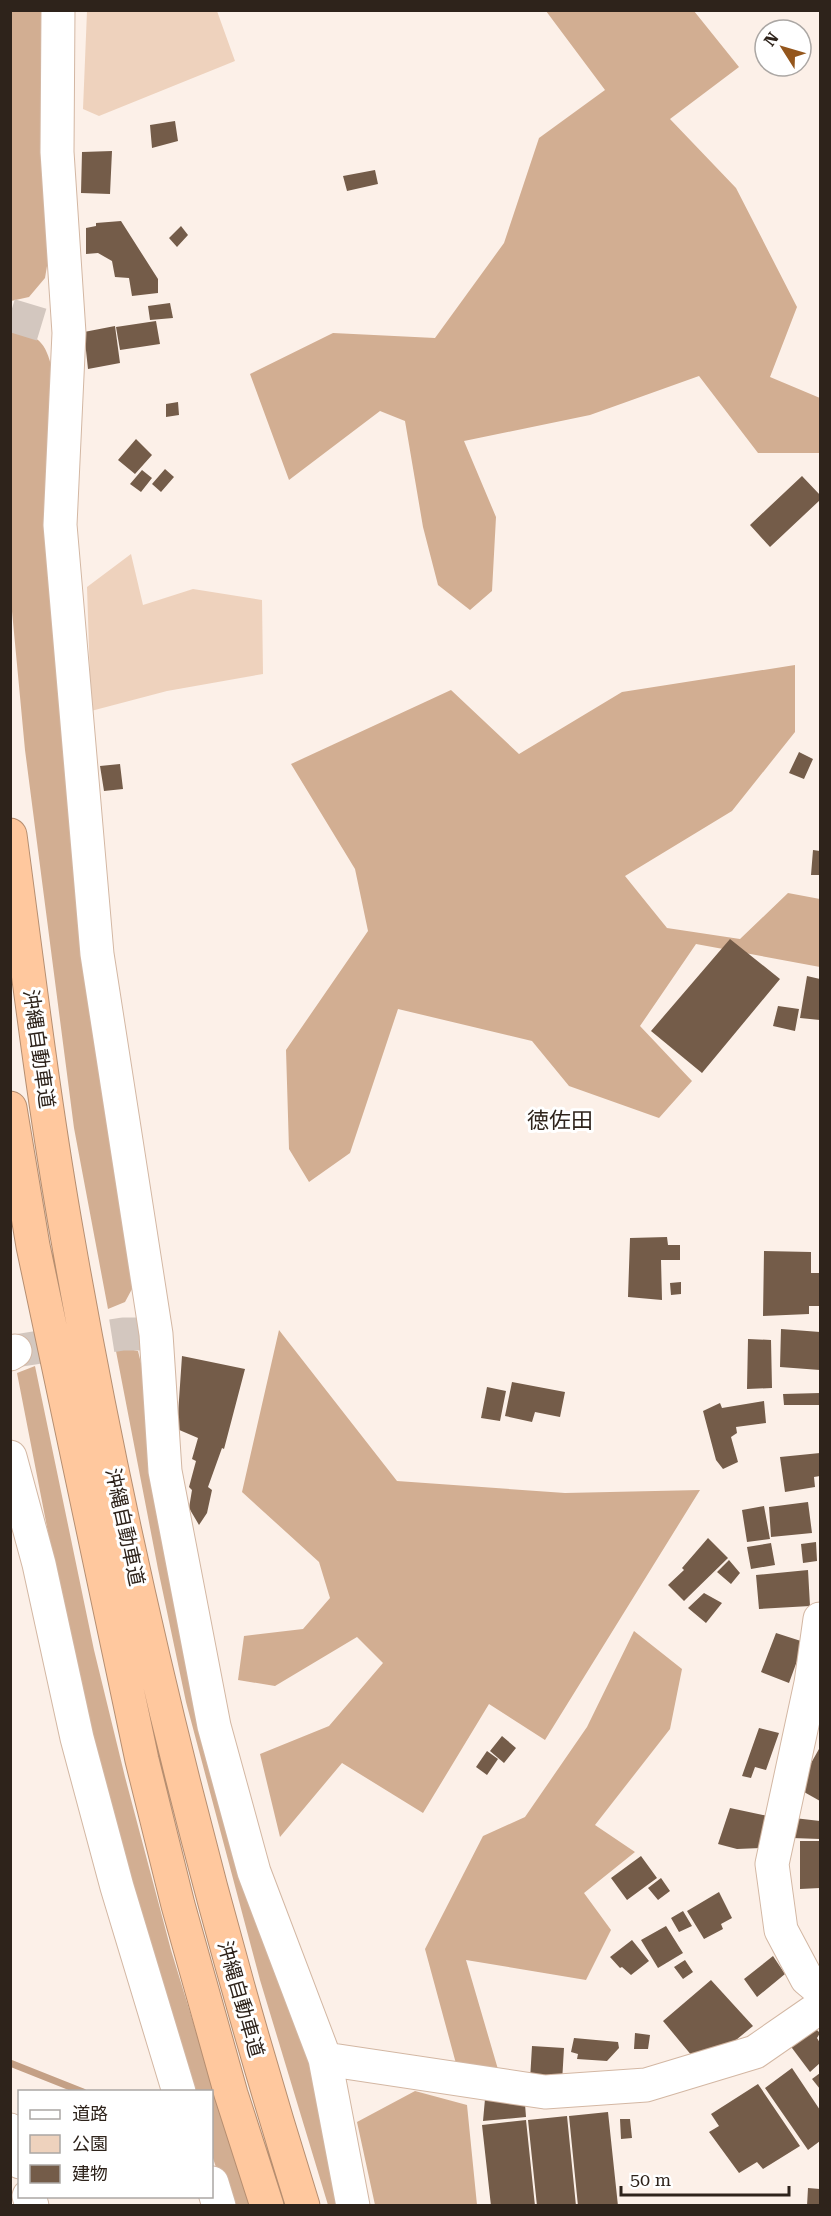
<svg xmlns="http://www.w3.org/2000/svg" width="831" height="2216" font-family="'Roboto Serif','Noto Sans JP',serif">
	<rect width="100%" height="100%" fill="#fcf0e8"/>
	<path fill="#eed2bd" d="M87,11h130l18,50 -136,55 -16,-7z
		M131,554l12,51 50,-16 69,11 1,74 -96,17 -76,20 -4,-124z"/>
	<path fill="#d2ae92" d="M11,11h35l4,237 -5,30 -16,19 -18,4z
		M546,11h148l45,56 -69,52 66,69 61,119 -27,70 50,21v55h-62l-59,-77 -109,39 -126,26 32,76 -4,74 -22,19 -32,-25 -15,-58 -18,-106 -25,-10 -91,69 -39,-106 83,-41 102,5 69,-95 35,-105 66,-48z
		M10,331c28,2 36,12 42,38l80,920 -7,13 -17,7 -34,-181 -49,-378 -15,-160z
		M795,665v67l-63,79 -107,65 42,52 73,11 48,-46 32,6v68l-124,-23 -56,82 52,55 -33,37 -90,-32 -37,-45 -134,-32 -48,144 -41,29 -20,-33 -3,-99 82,-119 -13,-62 -64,-105 160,-74 68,64 103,-62z
		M279,1330l118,151 168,12 135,-3 -155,250 -56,-36 -66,109 -81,-50 -62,74 -20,-83 69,-28 54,-63 -26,-26 -82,49 -37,-6 6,-44 59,-7 27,-31 -11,-36 -77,-70z
		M115,1346l23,5 208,854h-18l-68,-225 -74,-278 -28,-133z
		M35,1366l59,284 31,127 46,173 78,255h-21l-16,-50v-63l-21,-1 -77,-262 -46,-194 -51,-262z
		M634,1631l48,38 -12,60 -75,96 40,27 -51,41 27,37 -25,50 -120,-20 36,123 -44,-12 -33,-122 58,-113 42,-19 62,-90z
		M415,2091l52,14 10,100h-102l-18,-83z"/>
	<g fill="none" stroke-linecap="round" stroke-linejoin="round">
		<path stroke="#c4a085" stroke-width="7" d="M10,2063l73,29"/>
	</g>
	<path fill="#745c49" d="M175,121l3,20 -26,7 -2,-23z
		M112,151l-2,43 -29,-1 1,-41z
		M375,170l3,14 -31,7 -4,-15z
		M121,221l37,58v14l-26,3 -3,-18 -14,-1 -3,-16 -14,-8 -12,1v-26l10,-2v-3z
		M181,226l7,9 -11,12 -8,-9z
		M170,303l3,15 -23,2 -2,-14z
		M156,321l4,23 -40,6 -4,-23z
		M115,326l5,37 -32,6 -4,-37z
		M178,402l1,13 -13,2v-13z
		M136,439l16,16 -17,19 -17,-14z
		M165,469l9,8 -13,15 -9,-8z
		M142,470l10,8 -11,14 -11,-8z
		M802,476l18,19v5l-50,47 -20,-22z
		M799,752l14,7 -9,20 -15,-6z
		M120,764l3,25 -19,2 -4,-25z
		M813,850l7,1v24h-9z
		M730,939l50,40 -78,94 -51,-42z
		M807,976l13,3v41l-20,-2z
		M778,1006l21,3 -4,22 -22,-5z
		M667,1237l1,8h12v15h-19l1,40 -34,-3 2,-59z
		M764,1251l47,1v21h9v33h-11v8l-46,2z
		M681,1282v12l-10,1 -1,-12z
		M781,1329l39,3v38l-40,-3z
		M748,1339l23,1 1,48 -25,1z
		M182,1356l63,13 -21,80 -2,-1 -14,39 4,3 -5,23 -8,12 -10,-17 3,-18 -3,-3 7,-26 -4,-2 6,-21 -21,-9z
		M512,1382l53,10 -5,25 -25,-5 -3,10 -27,-6z
		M487,1387l19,4 -6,30 -19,-3z
		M820,1393v12h-36l-1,-11z
		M764,1401l2,22 -30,4 1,6 -6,4 7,25 -15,7 -7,-9 -13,-49 17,-8 2,5z
		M820,1453v23l-6,1 1,10 -30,5 -5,-35z
		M808,1502l4,31 -41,4 -2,-30z
		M764,1506l6,33 -23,3 -5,-32z
		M708,1538l20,20 -44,43 -16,-16 16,-15 -2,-2z
		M816,1542l1,19 -14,2 -2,-19z
		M771,1543l4,22 -24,4 -4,-22z
		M729,1560l11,13 -9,11 -14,-12z
		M808,1570l2,36 -51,3 -3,-34z
		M704,1593l18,10 -16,20 -18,-15z
		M776,1633l28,9 -15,41 -28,-11z
		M759,1728l20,5 -13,37 -11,-3 -4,11 -9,-2z
		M502,1736l14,12 -12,15 -14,-12z
		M819,1749l1,1v51l-23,-13z
		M487,1751l11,8 -11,16 -11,-8z
		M730,1808l38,8 -7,32 -24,1 -19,-5z
		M794,1818l26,3v18l-28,-1z
		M800,1841h20v47l-20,1z
		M641,1856l16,22 -30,22 -16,-22z
		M661,1878l9,13 -12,9 -10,-12z
		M719,1892l13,26 -11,6 2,5 -19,10 -17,-28z
		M683,1911l9,15 -13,6 -8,-14z
		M666,1926l17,27 -25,15 -17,-28z
		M632,1940l17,21 -18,14 -9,-8 -2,1 -10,-11z
		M773,1956l12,18 -28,23 -13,-18z
		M685,1960l8,12 -10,7 -9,-12z
		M711,1980l42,46 -51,42 -39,-47z
		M813,2026l7,7 -3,5 3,5v20l-10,9 -21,-28z
		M635,2033l15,2 -2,14h-14z
		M574,2038l44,4 1,6 -12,13 -30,-2 1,-5 -7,-2z
		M532,2046l32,2 -2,34 -32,-2z
		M792,2068l28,42v31l-12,9 -43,-62z
		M820,2073v16l-8,-10z
		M758,2084l42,62 -37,23 -6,-7 -18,11 -30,-41 10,-6 -8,-12z
		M485,2099l40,5 1,13 -43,4z
		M608,2112l10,94h-40l-9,-90z
		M567,2116l9,90h-39l-9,-86z
		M620,2119h10l2,19 -11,1z
		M526,2120l9,86h-44l-9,-81z
		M808,2188l12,1v17h-13z"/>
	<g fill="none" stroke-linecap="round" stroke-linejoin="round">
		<path stroke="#d3c7bf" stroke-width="33" stroke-dasharray="33 16" stroke-linecap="butt" d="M10,315l59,18
			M15,1351l108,-17h33"/>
		<defs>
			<path id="minor" d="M58,10l-1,142 12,181 -9,192 37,429 59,380 9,137 49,255 40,146 71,187 28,147
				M10,1354l5,-3
				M10,1457l29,107 38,174 40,149 62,205
				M820,1619l-9,64 -39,181 9,66 26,49 13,11
				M325,2059l220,33 101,-7 109,-33 65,-45
				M10,2130l10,32
				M212,2183l7,23
				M29,2196l3,10"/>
			<path id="highway" d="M10,835c18,135 34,270 58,405 57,326 136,649 235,966
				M10,1108l23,138 109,514 36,145 53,189 36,112"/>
		</defs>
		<use href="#minor" stroke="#d3b7a3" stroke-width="35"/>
		<use href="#highway" stroke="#b68e70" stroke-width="35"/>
		<use href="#minor" stroke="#fff" stroke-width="33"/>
		<use href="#highway" stroke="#ffc89e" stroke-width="33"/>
	</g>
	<g text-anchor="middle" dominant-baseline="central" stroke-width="6" stroke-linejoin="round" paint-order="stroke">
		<g font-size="20" fill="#2e231b" stroke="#fff">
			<text transform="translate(39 1049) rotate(82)">沖縄自動車道</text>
			<text transform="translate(125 1527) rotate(78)">沖縄自動車道</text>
			<text transform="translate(241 1999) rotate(74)">沖縄自動車道</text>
		</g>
		<g font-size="22" fill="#2e231b" stroke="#fff">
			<text x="560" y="1120">徳佐田</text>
		</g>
	</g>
	<rect width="831" height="2216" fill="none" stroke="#2e231b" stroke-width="24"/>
	<rect x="18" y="2090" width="195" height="108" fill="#ffffff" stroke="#aba7a4" stroke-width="1.5"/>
	<rect x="30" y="2110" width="30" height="9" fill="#ffffff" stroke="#aba7a4" stroke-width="1.5"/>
	<text x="72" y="2120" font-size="18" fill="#2e231b">道路</text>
	<rect x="30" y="2135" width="30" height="18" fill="#eed2bd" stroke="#aba7a4" stroke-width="1.5"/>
	<text x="72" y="2150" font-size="18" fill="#2e231b">公園</text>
	<rect x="30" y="2165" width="30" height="18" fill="#745c49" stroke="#aba7a4" stroke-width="1.5"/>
	<text x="72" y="2180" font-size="18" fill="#2e231b">建物</text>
	<g transform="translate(783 48) rotate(307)"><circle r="28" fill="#ffffff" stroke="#aba7a4" stroke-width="1.5"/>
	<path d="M0-4.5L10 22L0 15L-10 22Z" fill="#94561c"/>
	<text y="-9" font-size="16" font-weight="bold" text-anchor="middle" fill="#2e231b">N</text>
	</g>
	<path d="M621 2186v9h168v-9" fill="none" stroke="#2e231b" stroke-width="3"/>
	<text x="630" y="2186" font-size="18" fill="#2e231b" stroke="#ffffff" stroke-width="4.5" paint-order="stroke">50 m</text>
</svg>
